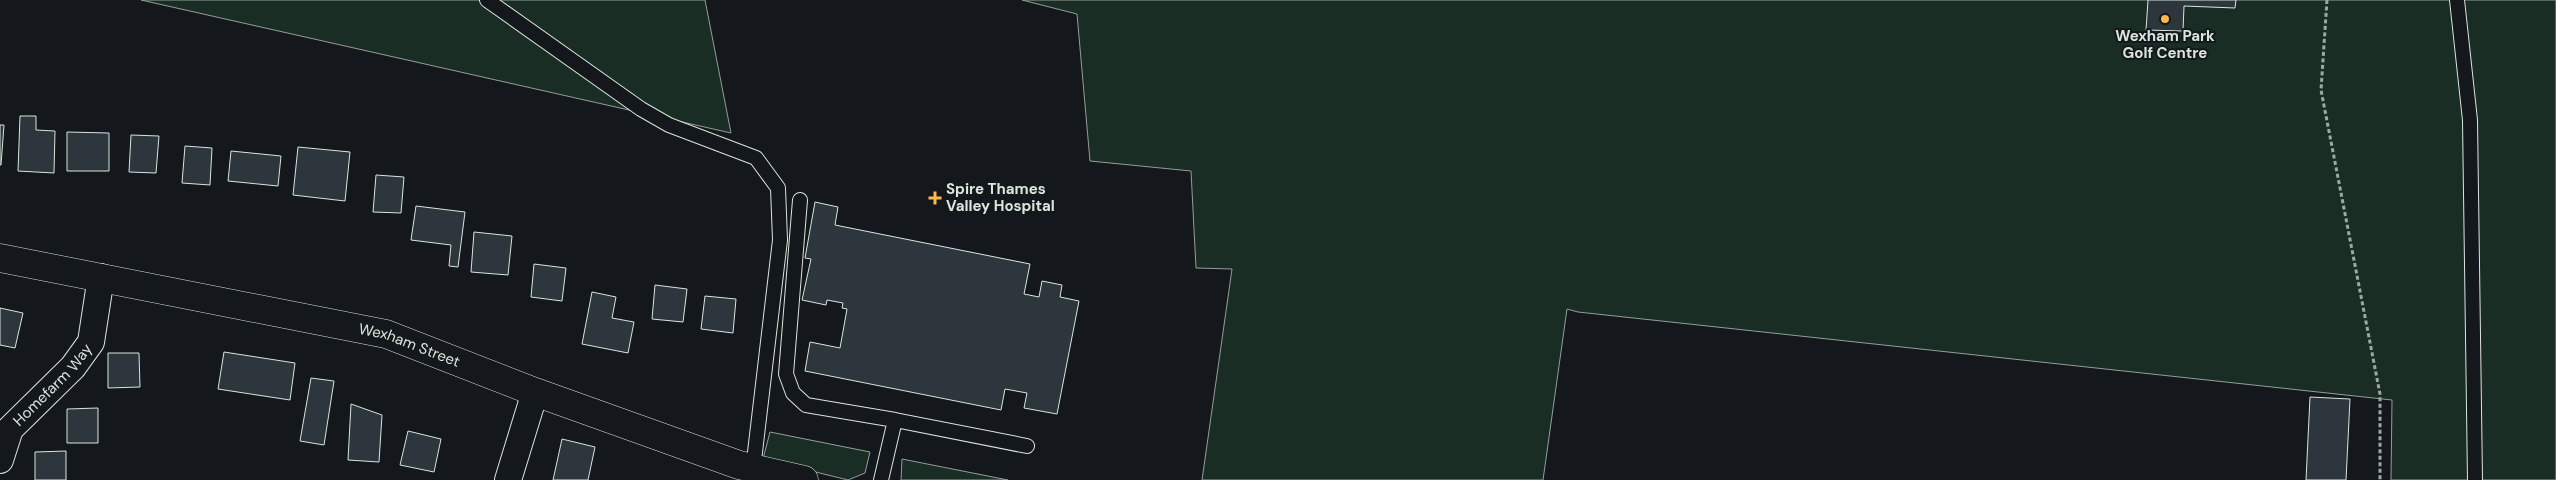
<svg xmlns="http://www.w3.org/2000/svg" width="2556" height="480" font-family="'DM Sans',sans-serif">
	<rect width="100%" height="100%" fill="#14181c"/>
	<path fill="#1a2d24" stroke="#939e99" d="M141,0h564l26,133z
		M1022,0h1534v480h-165l1,-80 -814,-88 -11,-3 -24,171h-341l30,-211 -36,-1 -5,-97 -101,-10 -13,-147z
		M770,432l100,20 -5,21 -17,7 -85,-21z
		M902,459l106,21h-107z"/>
	<path fill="#2c363c" stroke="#d8e6dc" d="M2148,0h88l-1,8 -51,-2 -1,25 -37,-1z
		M20,116h16v14l19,1 -1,42 -36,-2z
		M0,125h4l-3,40h-1z
		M67,132l42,1v38h-42z
		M131,135l28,1 -3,37 -27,-1z
		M185,146l27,2 -2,37 -28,-2z
		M298,147l52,5 -5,49 -52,-6z
		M231,151l50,5 -3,30 -50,-5z
		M376,175l28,2 -3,36 -28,-1z
		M815,202l23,5 -3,18 195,39 -6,30 15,3 3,-16 20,4 -2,12 19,4 -22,113 -33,-6 3,-15 -22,-4 -4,21 -196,-39 5,-29 30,6 7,-39 -5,-1 1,-5 -16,-3 -1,5 -24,-5 9,-41 -6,-1z
		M416,206l49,6 -7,55 -9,-1 2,-21 -40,-5z
		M474,232l38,4 -4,39 -37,-3z
		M534,264l32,4 -4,33 -31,-4z
		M655,285l32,4 -4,33 -31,-3z
		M592,292l24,5 -4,21 22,4 -6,31 -46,-9z
		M705,296l31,3 -3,34 -32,-4z
		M0,308l23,5 -8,35 -15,-3z
		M224,352l71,11 -5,37 -72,-11z
		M108,353h31l1,34 -32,1z
		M311,378l23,3 -10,64 -24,-4z
		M2310,397l40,2 -4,81h-40z
		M351,404l31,11 -3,47 -31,-2z
		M98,408v35h-31v-34z
		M408,431l33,8 -7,33 -34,-7z
		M562,439l33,8 -7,33h-35z
		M66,451v29h-31v-28z"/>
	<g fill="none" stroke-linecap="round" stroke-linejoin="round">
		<defs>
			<path id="lane" d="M487,0l154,109 28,16 87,33 22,30 2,52 -27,229
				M2457,0l13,120 5,360
				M800,200l-14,174 7,19 13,12 89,15 -14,60
				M895,420l132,26"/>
			<g id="street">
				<path id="s1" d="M0,460l10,-31 63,-62 18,-25 10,-65"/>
				<path d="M508,480l27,-88"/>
			</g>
			<g id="secondary">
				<path id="s2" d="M0,258l386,76 149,58 204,73 65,15"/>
			</g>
		</defs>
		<use href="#lane" stroke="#d8e6dc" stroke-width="16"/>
		<use href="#street" stroke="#d8e6dc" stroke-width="28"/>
		<use href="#secondary" stroke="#d8e6dc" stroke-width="29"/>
		<path stroke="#9da8a2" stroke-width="3" stroke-dasharray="4 2.5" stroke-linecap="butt" d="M2327,0l-6,90 59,304v86"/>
		<use href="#lane" stroke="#14181c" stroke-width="14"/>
		<use href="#street" stroke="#14181c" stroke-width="26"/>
		<use href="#secondary" stroke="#14181c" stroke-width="28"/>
	</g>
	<g fill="#ffb74d" stroke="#14181c" stroke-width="2">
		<circle cx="2165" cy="19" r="5"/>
		<path d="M932.5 190.5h5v5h5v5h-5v5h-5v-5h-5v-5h5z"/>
	</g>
	<g text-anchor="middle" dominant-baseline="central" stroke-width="4" stroke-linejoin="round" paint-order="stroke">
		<g font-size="15" font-weight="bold" fill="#d8e6dc" stroke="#14181c">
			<text x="2165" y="36">Wexham Park<tspan x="2165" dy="17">Golf Centre</tspan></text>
			<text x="946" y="189" text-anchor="start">Spire Thames<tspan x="946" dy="17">Valley Hospital</tspan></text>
		</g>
		<g font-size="15" fill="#d8e6dc" stroke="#14181c">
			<text stroke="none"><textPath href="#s2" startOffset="419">Wexham Street</textPath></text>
			<text stroke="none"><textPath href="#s1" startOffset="94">Homefarm Way</textPath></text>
		</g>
	</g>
</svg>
